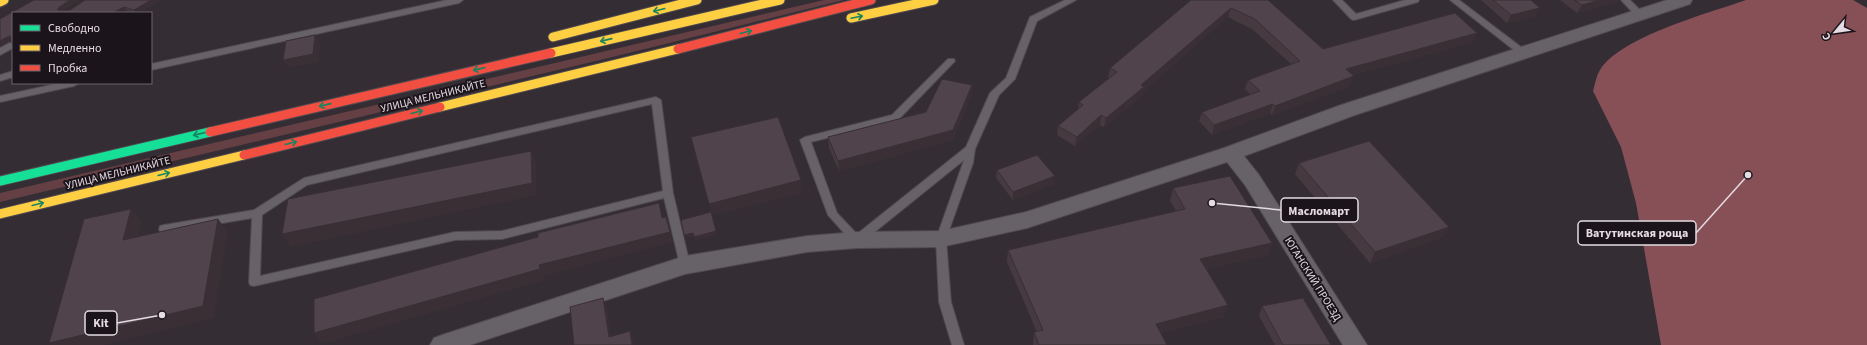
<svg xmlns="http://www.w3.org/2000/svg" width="1867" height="345" font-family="'Source Sans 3',sans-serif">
	<rect width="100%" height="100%" fill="#342e34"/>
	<path fill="#643f44" d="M824,0h20l-252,62 -592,140v-9z"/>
	<path fill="#865056" d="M1746,0h107l14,8v337h-206l-25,-142 -15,-56 -28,-56c2,-6 3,-15 7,-21 20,-33 109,-57 146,-70z"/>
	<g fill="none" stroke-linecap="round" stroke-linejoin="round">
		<defs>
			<path id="lane" d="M447,0h16l-4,3 -308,67v-6z
				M1065,0h11l-39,21 -22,58 -16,16 -24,54 -2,14 -27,76 5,63 13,43h-12l-13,-43 -3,-63 28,-79 -103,83h-8l-25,-28 -28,-75 5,-3 87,-22 56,-56h6l1,2 -57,59 -87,22 26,71 20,21 109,-87 24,-54 16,-15 24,-61z
				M1333,0h9l14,14 49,-14h14l-1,2 -64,18 -3,-1z
				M1450,0h9l66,50 1,2 -1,2h-6z
				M1621,0h9l12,12 1,2 -1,2h-6z
				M13,41v7l-13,7v-7z
				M13,71v6l-13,4v-6z
				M60,83h19l-5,3 -74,16v-6z
				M656,97l5,3 12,93 17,72 -1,3 -4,1 -4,-1 -1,-3 -16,-67 -162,41 -47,1 -201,46 -4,-1 -1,-3 3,-64 -88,15 -4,-1 -1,-3 1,-3 4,-1 90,-15 50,-32zM652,104l11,87 -161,40 -47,1 -195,44 2,-61 45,-30z"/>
			<path id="street" d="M1667,0h25l-2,4 -335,111 -111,41 15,19 108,170h-24l-98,-160 -18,-23 -200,66 -86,19 -84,1 -50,4 -122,22 -215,71h-40l4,-7 8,-3 243,-79 122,-20 50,-4 84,-1 85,-19 198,-64 117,-43z"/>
			<path id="fast" d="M0,181l210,-49"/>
			<path id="slow" d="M0,2l4,-2
				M851,18l83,-18
				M553,37l144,-37
				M551,53l229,-53
				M440,107l238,-58
				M0,214l244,-59"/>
			<path id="jam" d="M678,49l193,-49
				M210,132l341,-79
				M244,155l196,-48"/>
		</defs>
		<use href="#lane" stroke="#504a50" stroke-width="2"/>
		<use href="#street" stroke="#504a50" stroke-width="2"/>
		<use href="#fast" stroke="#504a50" stroke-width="11"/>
		<use href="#slow" stroke="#504a50" stroke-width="11"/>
		<use href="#jam" stroke="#504a50" stroke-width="11"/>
		<use href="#lane" fill="#676267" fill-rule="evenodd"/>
		<use href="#street" fill="#676267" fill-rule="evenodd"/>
		<use href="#fast" stroke="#16e098" stroke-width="9"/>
		<use href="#slow" stroke="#ffcf43" stroke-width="9"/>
		<use href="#jam" stroke="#f24e42" stroke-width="9"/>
	</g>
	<path fill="#463a40" d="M34,0h45l-15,10h6l15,-10h76l-22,13h-5l-7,-2 -4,2h-110v32l-2,-2v-3l-11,7v-28z
		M1191,0l79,2 53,47 150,-7 -120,33 -3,11 -78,29 -2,-2 -58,22 -13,-14 3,-9 49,-17 -6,-6 3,-9 43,-16 -39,-35 -24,-12 -85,75 -1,4 -38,31 -4,-2 -25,21 -18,-11 1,-9 20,-17 1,-7 30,-24 -1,-1 2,-9z
		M1481,0h50l5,16 -29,7z
		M1560,0h59v1l-42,12z
		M972,85l-1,11 -18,44 -114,31 -10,-23 -1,-11 98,-25z
		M1299,163l150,64 -6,10 -73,26 -75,-89z
		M997,170l57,14 -41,16 -17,-22z
		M1173,188l99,55 -4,12 -62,14 18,48 -63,16 6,12h-134l1,-13h3l-30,-70 1,-12 168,-39 -6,-10z
		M1262,306l69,39h-56l-16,-29z"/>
	<path fill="#392f34" d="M70,0h9l-18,12 -3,-2v-2z
		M151,0h10l-22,13h-3l-2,-3z
		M1600,0h19v1l-42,12 5,-8z
		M124,7l3,4 -4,2h-11z
		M1231,8l-3,9 -85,75 -1,4 -38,31 2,-9 35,-33z
		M1540,8l-4,8 -29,7 4,-8z
		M1477,33l-4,9 -131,36 4,-9z
		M315,35l5,8 -2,19 -30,6 -5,-8z
		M9,36l3,4 -12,7v-6z
		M1354,76l-4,10 -78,29 3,-9z
		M35,83h13l-11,2z
		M972,85l-1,11 -18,44 -114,31 -1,-10 115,-31z
		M1273,104l-3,9 -58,22 2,-10z
		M1101,115l-1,10 -25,21 2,-9z
		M531,151l5,12 1,32 -246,52 -9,-13z
		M1055,176l-1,8 -41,16v-8z
		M801,180l2,13 -91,23 -3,-12z
		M131,209l11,12 -8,32 -11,-13z
		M666,217l7,25 -129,34 1,4 -223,64 -8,-11 225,-68z
		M218,219l10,13 -14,86 -109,27h-54l-2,-2z
		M1449,227l-6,10 -73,26 5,-11z
		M716,231l1,4 -22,6 -1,-4z
		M693,233l1,4 -9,2 -1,-4z
		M1272,243l-4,12 -71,16 3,-12z
		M603,298l4,10 6,37 -4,-8z
		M1228,305l-4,12 -71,18 3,-11z
		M630,331l4,10v4h-2z"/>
	<path fill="#51434b" stroke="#392f34" d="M34,0h36l-12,8v2h12l15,-10h66l-17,10 -10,-3 -12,6h-99v30h-2v-6l-2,-1 -9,5v-22z
		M1191,0h77l55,49 132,-36 22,20 -131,36 8,7 -79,30 -2,-2 -59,21 -12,-13 58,-21 -12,-11 52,-19 -45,-42 -24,-11 -90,77 3,2 -38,31 -5,-3 -24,22 -19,-11 25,-21 -4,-3 38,-30 -7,-4z
		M1493,0h38l9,8 -29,7z
		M1574,0h26l-18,5z
		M315,35l-2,19 -30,6 3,-19z
		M942,79l30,6 -19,45 -115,31 -10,-24 98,-25z
		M778,117l23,63 -92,24 -18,-67z
		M1369,141l80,86 -74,25 -76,-89z
		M531,151l1,32 -250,51 6,-35z
		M1037,155l18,21 -42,16 -16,-22z
		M1230,176l42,67 -72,16 28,46 -72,19 11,21h-128l-5,-13 9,-2 -35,-80 177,-41 -12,-21z
		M659,203l3,15 4,-1 4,15 -131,33 1,4 -226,64v-34l224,-62v-4z
		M131,209l-8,31 95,-21 -15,87 -154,37 35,-124z
		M711,212l5,19 -22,6 -1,-4 -9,2 -3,-15z
		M603,298l6,39 21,-6 2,14h-58l-4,-38z
		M1303,298l28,47h-48l-21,-39z"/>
	<defs><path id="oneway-shaft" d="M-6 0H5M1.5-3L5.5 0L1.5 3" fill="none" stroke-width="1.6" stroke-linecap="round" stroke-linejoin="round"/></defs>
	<g stroke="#188560">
		<use href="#oneway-shaft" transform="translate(659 10) rotate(166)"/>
		<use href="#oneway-shaft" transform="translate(857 17) rotate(-12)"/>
		<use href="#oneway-shaft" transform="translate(746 32) rotate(-14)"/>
		<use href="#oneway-shaft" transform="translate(606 40) rotate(167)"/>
		<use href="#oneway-shaft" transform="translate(479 69) rotate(167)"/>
		<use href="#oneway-shaft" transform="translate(325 105) rotate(167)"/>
		<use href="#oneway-shaft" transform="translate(417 112) rotate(-14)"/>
		<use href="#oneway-shaft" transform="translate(199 134) rotate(167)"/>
		<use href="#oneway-shaft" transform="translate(291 143) rotate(-14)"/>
		<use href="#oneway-shaft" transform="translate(164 174) rotate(-14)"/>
		<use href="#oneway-shaft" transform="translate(38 204) rotate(-14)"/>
	</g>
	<g text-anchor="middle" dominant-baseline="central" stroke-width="4" stroke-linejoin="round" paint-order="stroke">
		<g font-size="11" fill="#e4dbe3" stroke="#1b151b">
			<text transform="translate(433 96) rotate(-14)">УЛИЦА МЕЛЬНИКАЙТЕ</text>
			<text transform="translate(118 173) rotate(-14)">УЛИЦА МЕЛЬНИКАЙТЕ</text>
			<text transform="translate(1313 279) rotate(58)">ЮГАНСКИЙ ПРОЕЗД</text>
		</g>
	</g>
	<path fill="none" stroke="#e4dbe3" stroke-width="1.5" d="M1212 203L1281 210M1748 175L1696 233M162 315L117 323"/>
	<g fill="#e4dbe3" stroke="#1b151b" stroke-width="1.5">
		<circle cx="1212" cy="203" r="4"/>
		<circle cx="1748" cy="175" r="4"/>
		<circle cx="162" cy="315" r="4"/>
	</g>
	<g fill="#1b151b" stroke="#e4dbe3" stroke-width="1.5">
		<rect x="1281" y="198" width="77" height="24" rx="4"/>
		<rect x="1578" y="221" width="118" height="24" rx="4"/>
		<rect x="85" y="311" width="32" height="24" rx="4"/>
	</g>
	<g font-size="12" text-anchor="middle" font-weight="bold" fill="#e4dbe3">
		<text x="1319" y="215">Масломарт</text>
		<text x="1637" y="237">Ватутинская роща</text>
		<text x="101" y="327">Kit</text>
	</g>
	<rect x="12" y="12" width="140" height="72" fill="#1b151b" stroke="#6b646b"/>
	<rect x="20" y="25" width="20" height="6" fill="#16e098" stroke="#6b646b"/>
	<text x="48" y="32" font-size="12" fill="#e4dbe3">Свободно</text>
	<rect x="20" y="45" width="20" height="6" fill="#ffcf43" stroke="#6b646b"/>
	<text x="48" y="52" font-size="12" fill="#e4dbe3">Медленно</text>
	<rect x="20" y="65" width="20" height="6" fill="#f24e42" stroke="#6b646b"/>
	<text x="48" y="72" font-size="12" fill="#e4dbe3">Пробка</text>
	<g transform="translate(1835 32) rotate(241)" stroke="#1b151b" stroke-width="3" paint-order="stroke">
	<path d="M0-3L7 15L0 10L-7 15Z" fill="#e4dbe3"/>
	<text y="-6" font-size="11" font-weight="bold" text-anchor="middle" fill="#e4dbe3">С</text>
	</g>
</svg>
